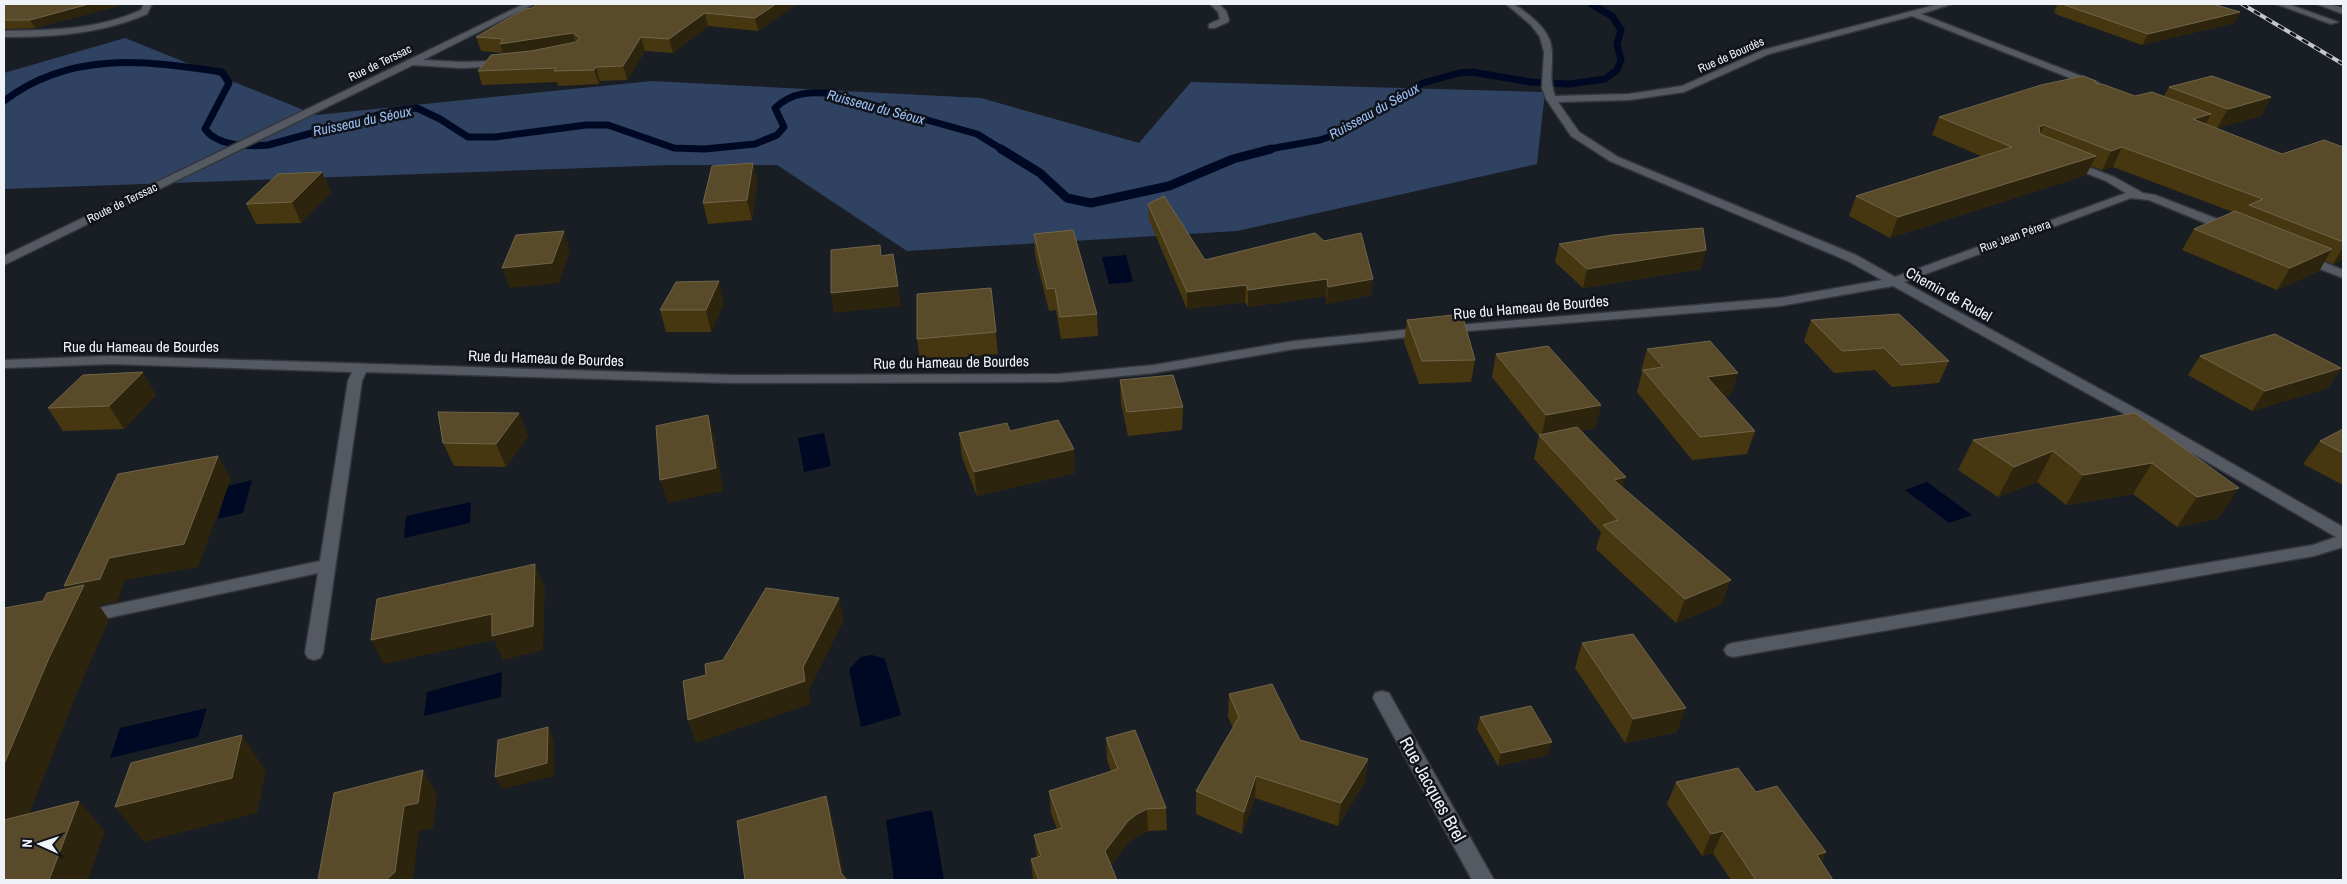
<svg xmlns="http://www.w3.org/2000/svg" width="2347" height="884" font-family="'Archivo Narrow',sans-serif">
	<rect width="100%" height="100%" fill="#191d24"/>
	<path fill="#2f4262" d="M125,38l191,77 336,-34 329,17 158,45 52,-61 354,10 -8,72 -300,67 -330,20 -130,-86h-106l-667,24v-116z"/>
	<path fill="#000924" d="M1126,255l7,27 -24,2 -7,-27z
		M824,433l7,33 -27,6 -6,-34z
		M252,480l-9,33 -25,6 9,-33z
		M1927,482l45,33 -23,8 -44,-33z
		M471,502l-1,21 -66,15 2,-22z
		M872,655l13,4 16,56 -40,12 -12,-58 12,-12z
		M502,672l-1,25 -77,19 3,-24z
		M207,708l-9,29 -88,21 10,-30z
		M932,810l12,70h-50l-8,-60z"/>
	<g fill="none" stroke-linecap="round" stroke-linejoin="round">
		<path stroke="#000924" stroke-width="7" d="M4,101c65,-50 141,-41 218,-29l7,11 -24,46c12,17 43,18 63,16l125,-34 24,-3 23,11 28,18h27l91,-12h22l66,23 31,1 50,-5 22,-9 7,-8 -9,-19c17,-16 36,-17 59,-14l143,40 26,16
			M1264,150l56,-10 20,-7 83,-50 36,-10 13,-1 59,10 38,2 36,-5 12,-9 4,-10 -4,-16 4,-14 -9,-14 -21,-12"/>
		<path stroke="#000924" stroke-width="9" d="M1001,149l39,24 27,25 24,5 78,-17 64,-27 38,-10"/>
		<defs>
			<path id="minor" d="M144,4h8l-5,10c-46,20 -94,23 -143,23v-6c47,-1 93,-1 137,-21z
				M524,4h10l-111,56 38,2 40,-1 3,1v4l-43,2 -48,-3 -409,200v-9z
				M1210,4h9l7,7 3,9 -1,2 -13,6h-6v-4l11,-5 -2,-7z
				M1506,4c10,-1 15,5 23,11 39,31 14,48 26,81l74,-2 53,-8 81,-36 176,-46h13l-31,10 178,69v4h-6l-181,-71 -143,38 -85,38 -55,8 -71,2 21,30 39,25 238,98 39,22 231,-84 -20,-12 -40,-16v-4l4,-1 44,17 29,16 12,2 78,30 2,3 -2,3h-8l-76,-31 -18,-2 -227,84 236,129 203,116v20l-29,9 -581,101 -6,-2 -3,-5 3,-5 6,-2 580,-98 23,-8 -206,-120 -237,-131 -113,20 -338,27 -2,-3 2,-3 5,-1 333,-28 102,-18 -34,-19 -238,-100 -39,-25 -25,-37 -4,-11 2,-36 -4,-15 -9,-12z
				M2276,4h12l50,18 -7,2z
				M2317,4h12l14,4v6z
				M2304,254l39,16v8l-43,-17 -2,-3 2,-3z
				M1424,328l7,4 -2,3 -135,14 -140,24 -95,9 -326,1 -367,-11 -4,9 -39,272 -3,5 -6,2 -6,-2 -3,-5 13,-80 -234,50 -6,-1 -3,-5 3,-5 6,-1 236,-50 28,-180 4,-9 -241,-8 -107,4v-8l107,-4 622,19 326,-1 95,-9 140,-24z
				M1382,691l7,2 105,187h-22l-99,-182 2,-5z"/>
		</defs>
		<use href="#minor" stroke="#34363c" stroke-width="3"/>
		<use href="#minor" fill="#555a62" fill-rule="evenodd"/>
		<defs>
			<path id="rail" d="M2242,4l101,60"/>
		</defs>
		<use href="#rail" stroke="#c3c6cc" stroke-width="4"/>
		<use href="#rail" stroke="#10141a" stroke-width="2.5" stroke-dasharray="7" stroke-linecap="butt"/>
	</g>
	<path fill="#473711" d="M4,4h122l-91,24 -31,1v1z
		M538,4h259l-39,27 -50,-5 -35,27 -28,-2 -18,29 -27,1 -1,3 -41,2 -1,-4 -75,3 -4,-14 25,-18 -22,-2 -5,-14z
		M2051,4h162l27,8 -6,11 -92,22 -87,-31 1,-1 -2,-1 3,-6z
		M2096,84l39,12h29l5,-9 102,10 -10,19 -44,12 -11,-4 76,30 61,-7v112l-10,5 -8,-3 -6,10 -42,19 -95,-40 12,-21 39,-17 -120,-45 -11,3 -11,-4 -5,9 -196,63 -41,-22 7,-20 125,-40 -49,-21 7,-18z
		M753,163l4,19 -5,38 -44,4 -5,-21z
		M322,172l9,20 -30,31 -45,1 -10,-20z
		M1148,204l57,56 119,-19 49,38 -2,16 -45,9v-8l-78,11 -3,-5 -58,7 -38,-89z
		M1034,234l63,80 1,22 -37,3 -5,-29 -7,1 -14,-56z
		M1559,244l142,25 -118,19 -28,-26z
		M991,288l7,66 -78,7 -3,-22z
		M724,303l-13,29h-45l-6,-22z
		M1407,320l68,40 -4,22 -52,2 -15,-42z
		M1811,320l138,41 -10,22 -47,4 -17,-17 -41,3 -30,-32z
		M1647,349l91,24 -8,22 -6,1 31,35 -8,23 -55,6 -55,-68 5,-19 -1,-2z
		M1496,354l105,51 -6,23 -14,3 42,57 99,116 -46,19 -80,-74 5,-17 -67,-73 5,-23 -47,-59z
		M2200,356l141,12 -13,20 -76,23 -64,-36z
		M1120,380l63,27 -1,23 -54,6 -7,-33z
		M156,395l-32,34 -61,2 -15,-23z
		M519,413l9,23 -22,31 -52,-1 -11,-23z
		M2135,413l84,105 -42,9 -44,-33 -67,11 -29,-23 -39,15 -40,-27 15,-30z
		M2343,429v56l-40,-21 17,-23z
		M1010,431l65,42 -98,23 -15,-39 -3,-24z
		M1582,643l95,89 -52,11 -50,-75z
		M1229,694l71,46 68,19 -3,23 -27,44 -83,-28 -13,36 -46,-20v-23l37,-63 -5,-11z
		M1480,717l68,38 -50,11 -21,-37z
		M1106,738l60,70 1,22 -19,1 -10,5 -10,6 -17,24 6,14h-84l-2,-21 6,-1 -3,-23 23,-6 -6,-16 -2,-22 62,-20 -4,-11z
		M1676,782l80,10 70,60 -5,10 12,18h-102l-18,-27 -11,3 -35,-52z"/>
	<path fill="#2d240e" d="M89,4h37l-91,24 -5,-8z
		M776,4h21l-39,27 -3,-13z
		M1150,4h20l-20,2z
		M2240,12l-6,11 -92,22 6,-11z
		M705,13l3,13 -35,27 -4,-14z
		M573,33l4,14 -73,11 -4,-14z
		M641,37l4,14 -18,29 -4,-14z
		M596,67l4,14 -1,3 -5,-14z
		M2271,97l-10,19 -44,12 11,-19z
		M2211,114l-10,19 -8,-14z
		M2044,125l-8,19 3,-17z
		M2122,147l-9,20 -11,3 9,-19z
		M2096,156l-10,19 -196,63 8,-21z
		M753,163l4,19 -5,38 -5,-20z
		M322,172l9,20 -30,31 -9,-21z
		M564,231l6,20 -11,32 -49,5 -8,-20z
		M2343,248v11l-10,5z
		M2332,249l-13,22 -42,19 13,-22z
		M1706,250l-5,19 -118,19 4,-19z
		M893,254l8,52 -67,7 -3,-20z
		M1327,279l-1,17 -78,11v-17z
		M1373,279l-2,16 -45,9 2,-17z
		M719,281l5,22 -13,29 -5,-22z
		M1246,285l-1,17 -58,7v-17z
		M2341,368l-13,20 -76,23 13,-20z
		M143,372l13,23 -32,34 -15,-23z
		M1738,373l-8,22 -30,4 7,-22z
		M1601,405l-6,23 -54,10 5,-23z
		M519,413l9,23 -22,31 -10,-23z
		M708,415l7,23 8,53 -55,12 -8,-23z
		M1074,449l1,24 -98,23 -3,-24z
		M2053,451l-16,31 -39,15 16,-30z
		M218,456l13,23 -33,88 -73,13 -8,22 -18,3 10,15 -32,73 -59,149 -14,4v-82l45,-106 27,-56 -12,-16 45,-28z
		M2152,463l-19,31 -67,11 17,-30z
		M1626,477l-6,23 -6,-20z
		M2239,488l-20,30 -42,9 20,-30z
		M535,564l10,24 -2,62 -40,10 -9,-20 -110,24 -13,-24z
		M1731,580l-9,24 -46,19 9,-24z
		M839,598l5,22 -35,70 2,14 -115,39 -8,-23 115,-53z
		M1686,708l-9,24 -52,11 8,-24z
		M548,727l6,13v36l-52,13 -7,-12z
		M242,735l24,36 -9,42 -113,29 -29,-35z
		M1552,742l-4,13 -50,11 3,-13z
		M1368,759l-3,23 -27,44 3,-23z
		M423,770l14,25 -4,33 -14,3 -6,49h-27l18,-74z
		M1256,776l-1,22 -13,36 2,-22z
		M826,796l9,33 10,51 -4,-7z
		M79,801l26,30 -17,49h-39z
		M1147,809l1,22 -10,5 -10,6 -22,31 -1,-22 23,-30 9,-7z
		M1723,831l-10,22 -11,3 9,-22z
		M1826,852l-11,23 2,-20z"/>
	<path fill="#594b2a" stroke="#70654a" d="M4,4h85l-59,16h-26z
		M538,4h238l-21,14 -50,-5 -36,26 -28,-2 -18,29 -27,1 -2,3 -40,1 2,-3 -78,3 13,-16 40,-4 45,-9 4,-4 -7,-5 -73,11 3,-5 -27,-2 49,-28 7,-1z
		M2062,4h151l27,8 -92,22z
		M2083,76l13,5v3h6l33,12 17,-4 59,22 -18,5 89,35 42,-14 19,7v95l-94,-37 14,-6 -141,-52 -11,4 -67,-26 -5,2 1,7 56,22 -198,61 -42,-21 156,-49 -73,-30 102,-32z
		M2212,76l59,21 -43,12 -59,-22z
		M753,163l-6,37 -44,3 9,-37z
		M322,172l-30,30 -46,2 32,-30z
		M1164,196l41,64 110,-27 9,8 37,-8 12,46 -45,8 -1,-8 -79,11 -2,-5 -59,7 -39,-88z
		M2235,211l97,38 -42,19 -96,-39z
		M1703,228l3,22 -119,19 -28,-25 53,-9z
		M1073,230l24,84 -37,3 -5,-29 -8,1 -13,-55z
		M564,231l-12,32 -50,5 14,-33z
		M880,245l1,11 12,-2 5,32 -67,7v-43z
		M719,281l-13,29h-46l16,-28z
		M991,288l5,44 -79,7v-45z
		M1462,314l13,46 -53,1 -15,-41z
		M1899,314l50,47 -48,4 -17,-17 -42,3 -31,-31z
		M2275,334l66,34 -76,23 -65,-35z
		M1710,341l28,32 -31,4 48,54 -55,6 -57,-67 20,-3 -16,-18z
		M1548,346l53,59 -55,10 -50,-61z
		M143,372l-34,34 -61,2 35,-33z
		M1173,375l10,32 -56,5 -7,-32z
		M438,412l81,1 -23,31 -53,-1z
		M2135,413l104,75 -42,9 -45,-34 -69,12 -30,-24 -39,16 -41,-27z
		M708,415l8,53 -56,12 -4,-54z
		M1058,420l16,29 -100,23 -15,-39 48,-10 3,8z
		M1577,427l49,50 -12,3 117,100 -46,19 -82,-74 15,-5 -79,-85z
		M2343,429v24l-23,-12z
		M218,456l-34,88 -75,14 -9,21 -36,7 54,-112z
		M535,564l-2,62 -41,10v-22l-121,26 6,-41z
		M84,585l-35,73 -45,106v-156l39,-7 4,-8z
		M766,588l73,10 -36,69 2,14 -117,39 -5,-39 23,-6 -1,-11 18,-4z
		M1633,634l53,74 -53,11 -51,-76z
		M1272,684l28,56 68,19 -27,44 -85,-27 -12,36 -48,-21 43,-74 -10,-23z
		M1531,706l21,36 -51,11 -21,-36z
		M548,727l-1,36 -52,14 3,-37z
		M1135,730l31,78 -19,1 -10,5 -9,7 -23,30 12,29h-78l-8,-21 10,-3 -7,-21 28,-7 -13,-37 69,-22 -12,-31z
		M242,735l-10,43 -117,29 16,-44z
		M1738,768l18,24 21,-6 49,66 -9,3 16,25h-77l-33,-49 -12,3 -35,-52z
		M423,770l-5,33 -14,3 -9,66 -9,8h-68l16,-87z
		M826,796l15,77 6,7h-102l-8,-59z
		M79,801l-30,79h-45v-60z"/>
	<g text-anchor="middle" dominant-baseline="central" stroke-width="5" stroke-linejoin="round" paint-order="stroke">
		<g font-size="12" fill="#eff2f7" stroke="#10141a">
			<text transform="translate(1731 55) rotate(-24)">Rue de Bourdès</text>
			<text transform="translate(380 63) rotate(-26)">Rue de Terssac</text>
			<text transform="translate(122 203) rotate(-26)">Route de Terssac</text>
			<text transform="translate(2015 236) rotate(-20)">Rue Jean Pérera</text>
		</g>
		<g font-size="14" font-style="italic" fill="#9dc0f9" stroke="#10141a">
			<text transform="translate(876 107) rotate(15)">Ruisseau du Séoux</text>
			<text transform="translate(1374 111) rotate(-29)">Ruisseau du Séoux</text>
			<text transform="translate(362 121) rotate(-12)">Ruisseau du Séoux</text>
		</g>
		<g font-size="15" fill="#eff2f7" stroke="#10141a">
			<text transform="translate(1949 294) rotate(29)">Chemin de Rudel</text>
			<text transform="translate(1531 307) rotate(-5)">Rue du Hameau de Bourdes</text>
			<text x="141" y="346">Rue du Hameau de Bourdes</text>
			<text transform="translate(546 358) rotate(2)">Rue du Hameau de Bourdes</text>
			<text transform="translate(951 362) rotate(-1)">Rue du Hameau de Bourdes</text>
		</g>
		<g font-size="18" fill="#eff2f7" stroke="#10141a">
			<text transform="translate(1433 789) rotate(61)">Rue Jacques Brel</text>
		</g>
	</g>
	<rect width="2347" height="884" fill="none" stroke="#eff2f7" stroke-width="10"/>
	<g transform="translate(40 844) rotate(273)" stroke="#10141a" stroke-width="4" paint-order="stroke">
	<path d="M0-4L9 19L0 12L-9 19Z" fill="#eff2f7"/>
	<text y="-8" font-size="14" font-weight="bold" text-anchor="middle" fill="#eff2f7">N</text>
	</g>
</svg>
